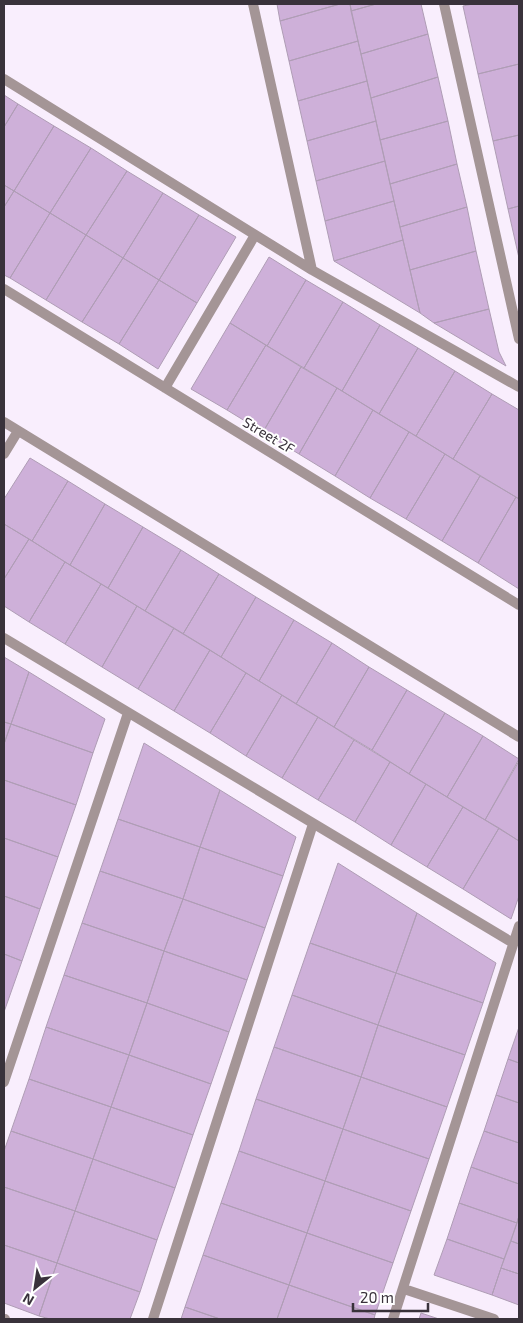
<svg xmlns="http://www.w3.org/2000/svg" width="523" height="1323" font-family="'Exo 2',sans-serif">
	<rect width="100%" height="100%" fill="#f9eefd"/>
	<path fill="#ceb0d9" stroke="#af9db5" d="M277,4h63l-60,17z
		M340,4h10l8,37 -69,20 -9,-40z
		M350,4h26l-25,7z
		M376,4h45l7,30 -67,20 -10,-43z
		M473,4h46v60l-41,10 -15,-68z
		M428,34l10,43 -67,21 -10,-44z
		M358,41l9,40 -69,20 -9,-40z
		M519,64v71l-26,6 -15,-67z
		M438,77l10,44 -68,19 -9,-42z
		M367,81l9,40 -69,20 -9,-40z
		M4,95l14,9 -14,23z
		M18,104l36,22 -40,65 -10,-6v-58z
		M376,121l9,40 -69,20 -9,-40z
		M448,121l9,43 -67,20 -10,-44z
		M54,126l37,22 -41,65 -36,-22z
		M519,135v71l-11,3 -15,-68z
		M91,148l36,23 -41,64 -36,-22z
		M385,161l9,40 -69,20 -9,-40z
		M457,164l10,43 -67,20 -10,-43z
		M127,171l36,22 -40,65 -37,-23z
		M4,185l10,6 -10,16z
		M14,191l36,22 -40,65 -6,-3v-68z
		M163,193l36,22 -40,65 -36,-22z
		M394,201l9,39 -69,21 -9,-40z
		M519,206v52l-11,-49z
		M467,207l9,44 -66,19 -10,-43z
		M50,213l36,22 -40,65 -36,-22z
		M199,215l37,22 -39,66 -38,-23z
		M86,235l37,23 -41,64 -36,-22z
		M403,240l17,73 -86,-52z
		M476,251l13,58 -55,14 -14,-10 -10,-43z
		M269,257l37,23 -39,66 -37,-23z
		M123,258l36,22 -40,64 -37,-22z
		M159,280l38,23 -39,66 -39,-25z
		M306,280l37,22 -39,66 -37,-22z
		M343,302l37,23 -38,66 -38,-23z
		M489,309l10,43 7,14 -72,-43z
		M230,323l36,22 -39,65 -36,-21z
		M380,325l38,23 -39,66 -37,-23z
		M266,345l35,22 -38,65 -36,-22z
		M418,348l37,23 -39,65 -37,-22z
		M301,367l36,21 -38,66 -36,-22z
		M455,371l37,23 -39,65 -37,-23z
		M337,388l36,22 -38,66 -36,-22z
		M492,394l27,16v89l-66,-40z
		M373,410l36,22 -39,66 -35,-22z
		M409,432l36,22 -39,65 -36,-21z
		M445,454l35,22 -38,65 -36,-22z
		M30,458l38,23 -36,60 -28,-17v-25z
		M480,476l36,21 -38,66 -36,-22z
		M68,481l37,23 -35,61 -38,-24z
		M516,497l3,2v90l-41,-26z
		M105,504l38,23 -35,61 -38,-23z
		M4,524l25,15 -25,40z
		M143,527l38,23 -36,61 -37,-23z
		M29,539l36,23 -36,60 -25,-16v-27z
		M181,550l38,24 -36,60 -38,-23z
		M65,562l36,22 -36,60 -36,-22z
		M219,574l37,23 -35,60 -38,-23z
		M101,584l36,22 -35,61 -37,-23z
		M256,597l38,23 -35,61 -38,-24z
		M137,606l37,22 -36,61 -36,-22z
		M294,620l38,23 -36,61 -37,-23z
		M174,628l36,22 -36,61 -36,-22z
		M332,643l37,24 -35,60 -38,-23z
		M210,650l36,23 -36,60 -36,-22z
		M4,657l25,15 -18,52 -7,-2z
		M369,667l38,23 -35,60 -38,-23z
		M29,672l76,47 -12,34 -82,-29z
		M246,673l36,22 -36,61 -36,-23z
		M407,690l38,23 -36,61 -37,-24z
		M282,695l36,22 -36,61 -36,-22z
		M445,713l38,23 -36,61 -38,-23z
		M318,717l36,23 -36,60 -36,-22z
		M4,722l7,2 -7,20z
		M11,724l82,29 -17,52 -72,-25v-36z
		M483,736l36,23 -34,61 -38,-23z
		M354,740l36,22 -35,60 -37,-22z
		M144,743l76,47 -20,57 -82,-28z
		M519,761v80l-34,-21z
		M390,762l36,22 -35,61 -36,-23z
		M4,780l72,25 -18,52 -54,-19z
		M426,784l37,23 -36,60 -36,-22z
		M220,790l76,47 -13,39 -83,-29z
		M463,807l36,21 -36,61 -36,-22z
		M118,819l82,28 -17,52 -83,-28z
		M499,828l20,13v55l-8,23 -48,-30z
		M4,838l54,19 -18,52 -36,-13z
		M200,847l83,29 -18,52 -82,-29z
		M338,863l79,50 -21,60 -86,-30z
		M100,871l83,28 -19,52 -82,-28z
		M4,896l36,13 -18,52 -18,-7z
		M183,899l82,29 -18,52 -83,-29z
		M417,913l79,50 -13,40 -87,-30z
		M82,923l82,28 -17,52 -83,-28z
		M310,943l86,30 -18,52 -86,-30z
		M164,951l83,29 -18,52 -82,-29z
		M4,954l18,7 -18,51z
		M396,973l87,30 -18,52 -87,-30z
		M64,975l83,28 -18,52 -83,-28z
		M292,995l86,30 -17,52 -87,-30z
		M147,1003l82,29 -18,52 -82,-29z
		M378,1025l87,30 -18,52 -86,-30z
		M46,1027l83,28 -18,52 -82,-28z
		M519,1027v36l-11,-4z
		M274,1047l87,30 -18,52 -87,-30z
		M129,1055l82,29 -18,51 -82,-28z
		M508,1059l11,4v40l-23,-8z
		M361,1077l86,30 -18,52 -86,-30z
		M29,1079l82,28 -18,52 -82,-28z
		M496,1095l23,8v40l-35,-12z
		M256,1099l87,30 -18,52 -86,-30z
		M111,1107l82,28 -18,53 -82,-29z
		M343,1129l86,30 -18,52 -86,-30z
		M11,1131l82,28 -18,52 -71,-24v-36z
		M484,1131l35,12v41l-48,-17z
		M239,1151l86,30 -18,52 -86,-30z
		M93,1159l82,29 -18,52 -82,-29z
		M471,1167l48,17v32l-2,7 -58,-20z
		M325,1181l86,30 -18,52 -86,-30z
		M4,1187l71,24 -18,52 -53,-18z
		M221,1203l86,30 -18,52 -86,-30z
		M459,1203l58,20 -13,36 -57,-20z
		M75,1211l82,29 -17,52 -83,-29z
		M519,1216v28l-8,-3z
		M307,1233l86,30 -18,52 -86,-30z
		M447,1239l57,20 -12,36 -58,-20z
		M511,1241l8,3v30l-18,-6z
		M4,1245l53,18 -18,53 -35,-13z
		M203,1255l86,30 -12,34h-57l-35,-12z
		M57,1263l83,29 -10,27h-80l-11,-3z
		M501,1268l18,6v31l-27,-10z
		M289,1285l86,30 -1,4h-97z
		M185,1307l35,12h-39z
		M421,1313l18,6h-20z"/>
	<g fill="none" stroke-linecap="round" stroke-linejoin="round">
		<path stroke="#a49596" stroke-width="10" d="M253,4l59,266
			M444,4l75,335
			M4,79l308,191 207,117
			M4,289l515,316
			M165,388l90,-153
			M4,422l515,315
			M4,454l14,-23
			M4,638l509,305
			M4,1082l124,-369
			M404,1289l90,30
			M4,1319h1
			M153,1319l160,-495
			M393,1319l126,-393"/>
	</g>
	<g text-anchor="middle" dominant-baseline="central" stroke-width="4" stroke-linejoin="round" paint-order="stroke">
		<g font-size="14" fill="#39323b" stroke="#fff">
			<text transform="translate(269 435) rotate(31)">Street 2F</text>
		</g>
	</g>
	<rect width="523" height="1323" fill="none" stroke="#39323b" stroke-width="10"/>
	<g transform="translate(35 1288) rotate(210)" stroke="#ffffff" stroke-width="4" paint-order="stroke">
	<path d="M0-4L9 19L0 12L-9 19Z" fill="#39323b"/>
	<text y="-8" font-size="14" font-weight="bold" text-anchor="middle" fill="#39323b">N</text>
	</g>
	<path d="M353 1303v8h75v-8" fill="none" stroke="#39323b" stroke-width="2.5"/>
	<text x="360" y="1303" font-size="15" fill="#39323b" stroke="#ffffff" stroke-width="4" paint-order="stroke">20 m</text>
</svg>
